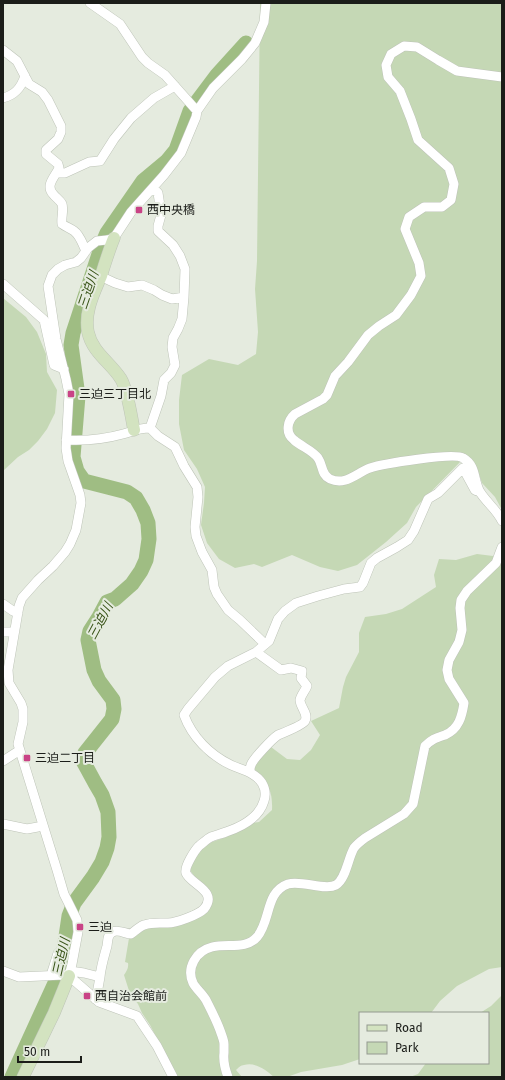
<svg xmlns="http://www.w3.org/2000/svg" width="505" height="1080" font-family="'Fira Sans','Noto Sans JP',sans-serif">
	<rect width="100%" height="100%" fill="#e5ebdf"/>
	<path fill="#c5d8b5" d="M260,3h242v507l-7,-13 -13,-14 -5,-15 -12,-11 -49,50 -9,16 -21,19 -29,23 -19,6 -18,-4 -28,-12 -30,12 -8,-3 -19,4 -16,-9 -12,-16 -6,-18 3,-22 1,-16 -8,-18 -13,-19 -5,-26v-24l3,-25 27,-16 29,6 18,-11 2,-22 -3,-43 2,-28z
		M3,298l23,19 11,15 9,22 1,18 10,18 -2,23 -8,16 -9,12 -9,9 -11,7 -15,14z
		M477,554l24,3 1,-2v412l-13,2 -32,17 -17,15 -9,12h-71v46l-18,6 -41,7 -14,5h-13c-8,-7 -18,-15 -30,-12 -3,0 -6,3 -8,5l6,7h-65l-27,-52 -8,-12 -4,-9 -8,-10 -6,-19c2,-3 5,-7 4,-12l-3,-1 4,-24c9,-9 23,-11 34,-12l48,-25 -21,-31 3,-11 10,-11 9,-6 14,-5 18,-9 7,-5 8,-1 13,-12c1,-22 -5,-27 -19,-41l6,-10 12,-12 16,12 13,1 11,-10 9,-15 -9,-14 28,-13 4,-21 3,-10 13,-25v-19l6,-16 21,-3 16,-5 34,-22 -2,-12 5,-16 17,1z
		M502,995v82h-92l8,-3 8,-11h62v-50h-8l11,-7z"/>
	<g fill="none" stroke-linecap="round" stroke-linejoin="round">
		<path stroke="#9fbd83" stroke-width="15" d="M12,1077l43,-94 9,-33 5,-34 5,-13 19,-26 9,-15 5,-14 2,-11 -1,-25 -6,-17 -7,-12 -12,-22 2,-8 27,-34 2,-10 -1,-9 -14,-19 -5,-11 -6,-30 2,-9 9,-14 8,-15 8,-3 17,-15 9,-13 5,-11 3,-21 -1,-16 -5,-13 -7,-12 -9,-6 -43,-11 -7,-10 -4,-14 5,-61 -7,-51 2,-12 29,-88 5,-12 36,-52 24,-20 9,-11 14,-39 27,-36 29,-32"/>
		<defs>
			<path id="street" d="M90,3l30,21 22,33 6,6 17,12 32,36
				M3,50l14,11 12,23 13,8 6,8 13,26v6l-3,7 -12,11v4l12,10 1,4c-4,9 -14,17 -6,26 3,4 7,6 9,10 2,6 -1,13 0,20 4,3 8,4 12,7 6,4 9,14 12,20
				M502,77l-45,-6 -19,-11 -21,-13 -13,-1 -13,8 -5,11 2,12 12,14 11,28 7,21 31,28 5,16 -3,16 -9,7h-18l-15,10 -4,12 14,34 2,13 -10,19 -15,20 -17,11 -11,9 -20,27 -13,14 -8,19 -4,4 -28,15c-8,7 -10,19 -1,26 8,7 18,10 24,18 5,7 3,17 12,21 16,7 26,-6 40,-11 12,-4 84,-16 93,-10 14,8 10,22 17,34 7,11 17,18 22,29
				M3,98c12,-3 18,-10 22,-22
				M57,173h8l24,-11 11,-1 14,-22 17,-21 23,-20 21,-12
				M153,188l5,5 2,13 1,9 -3,11v5l15,14 7,11 5,13 -1,28 -2,22 -4,10 -5,9 -1,9 3,18 -4,8 -7,7 -3,16 -11,32 8,8 17,11 9,19 13,21 1,10 -3,30 1,9 6,16 10,18 2,17 3,7 11,16 12,10 25,24
				M100,276l15,7 13,4 14,-2 12,5 8,5 10,4 12,-2
				M3,284l41,36 10,45 10,4
				M66,440c19,1 39,-1 57,-6 11,-3 15,-6 27,-6
				M3,604l10,7 5,2
				M3,632h11
				M3,761l17,-11
				M250,771c0,-2 0,-4 1,-6 2,-6 21,-26 27,-30 5,-2 25,-10 27,-14 4,-7 -5,-14 -5,-21 1,-5 5,-9 7,-14l-6,-8 1,-7 -11,-3 -10,2 -25,-18
				M3,824l24,5 16,-3
				M3,971l16,6 45,-2 5,1 30,26 38,14 20,30 16,31
				M70,971l14,2 16,4c1,-11 4,-20 7,-31 1,-5 0,-12 6,-14 5,-3 13,2 18,2 4,-3 8,-7 13,-9 7,-3 16,-2 24,-2 8,0 30,-8 36,-14 15,-18 -14,-25 -18,-36 -2,-6 9,-23 13,-27 4,-3 8,-7 12,-9 5,-2 10,-3 15,-5 15,-5 33,-14 38,-31 2,-6 1,-13 -2,-18 -7,-11 -20,-13 -31,-18 -21,-10 -39,-28 -47,-50l4,-6 27,-32 13,-11 28,-14 7,-6 6,-5 9,-22 7,-8 11,-8 22,-7 26,-7 16,-2 3,-4 8,-20 6,-5 20,-11 11,-7 6,-9 14,-32 10,-6 25,-25 12,22 2,1
				M51,975l7,-22
				M69,976l3,-12 6,-32 -1,-12 -13,-26 -7,-24 -39,-126 5,-22v-13l-2,-6 -12,-20 -1,-13 11,-64 3,-8 16,-18 15,-14 12,-14 5,-8 6,-14 5,-27 -1,-8 -12,-34 -2,-13 3,-54 -3,-15 -10,-40 -8,-53 4,-11 6,-6 7,-4 11,-3 5,-4 7,-10 9,-7 10,-1 7,-2 17,-26 33,-37 17,-22 15,-36 1,-6 16,-23 29,-29 13,-16 9,-21 2,-19
				M95,999l2,-5 3,-17
				M228,1077c-3,-8 -5,-16 -4,-24 0,-3 0,-6 0,-9 0,-3 -2,-8 -3,-11 -4,-12 -10,-23 -15,-33 -4,-7 -10,-11 -13,-17 -7,-15 3,-32 19,-36 15,-4 34,3 45,-10 14,-16 8,-45 31,-53 14,-4 37,7 48,1 10,-6 12,-27 18,-37 3,-4 7,-7 11,-10l39,-24 9,-10 12,-58c7,-7 11,-8 20,-11 14,-6 17,-19 19,-32l-15,-24 -2,-9 2,-10 10,-18 3,-12 -2,-22 1,-8 6,-9 29,-28 6,-16"/>
			<path id="secondary" d="M114,238c-5,12 -9,25 -13,38 -7,17 -17,36 -13,56 4,20 23,31 33,47 7,12 10,37 13,51
				M23,1077l31,-64 15,-37"/>
		</defs>
		<use href="#street" stroke="#bec4b8" stroke-width="10"/>
		<use href="#secondary" stroke="#bec4b8" stroke-width="13"/>
		<use href="#street" stroke="#fff" stroke-width="9"/>
		<use href="#secondary" stroke="#d3e3c0" stroke-width="12"/>
	</g>
	<g fill="#c94386" stroke="#e5ebdf" stroke-width="1.5">
		<rect x="135" y="206" width="8" height="8" rx="2"/>
		<rect x="67" y="390" width="8" height="8" rx="2"/>
		<rect x="23" y="754" width="8" height="8" rx="2"/>
		<rect x="76" y="923" width="8" height="8" rx="2"/>
		<rect x="83" y="992" width="8" height="8" rx="2"/>
	</g>
	<g text-anchor="middle" dominant-baseline="central" stroke-width="4" stroke-linejoin="round" paint-order="stroke">
		<g font-size="12" fill="#1b1d19" stroke="#e5ebdf" text-anchor="start">
			<text x="147" y="210">西中央橋</text>
			<text x="79" y="394">三迫三丁目北</text>
			<text x="35" y="758">三迫二丁目</text>
			<text x="88" y="927">三迫</text>
			<text x="95" y="996">西自治会館前</text>
		</g>
		<g font-size="13" font-style="italic" fill="#365115" stroke="#e5ebdf">
			<text transform="translate(88 290) rotate(-71)">三迫川</text>
			<text transform="translate(100 621) rotate(-62)">三迫川</text>
			<text transform="translate(61 957) rotate(-77)">三迫川</text>
		</g>
	</g>
	<rect width="505" height="1080" fill="none" stroke="#1b1d19" stroke-width="8"/>
	<rect x="359" y="1012" width="130" height="52" fill="#e5ebdf" stroke="#949990"/>
	<rect x="367" y="1025" width="20" height="6" fill="#d3e3c0" stroke="#949990"/>
	<text x="395" y="1032" font-size="12" fill="#1b1d19">Road</text>
	<rect x="367" y="1042" width="20" height="12" fill="#c5d8b5" stroke="#949990"/>
	<text x="395" y="1052" font-size="12" fill="#1b1d19">Park</text>
	<path d="M18 1056v6h63v-6" fill="none" stroke="#1b1d19" stroke-width="2"/>
	<text x="24" y="1056" font-size="12" fill="#1b1d19" stroke="#e5ebdf" stroke-width="3" paint-order="stroke">50 m</text>
</svg>
